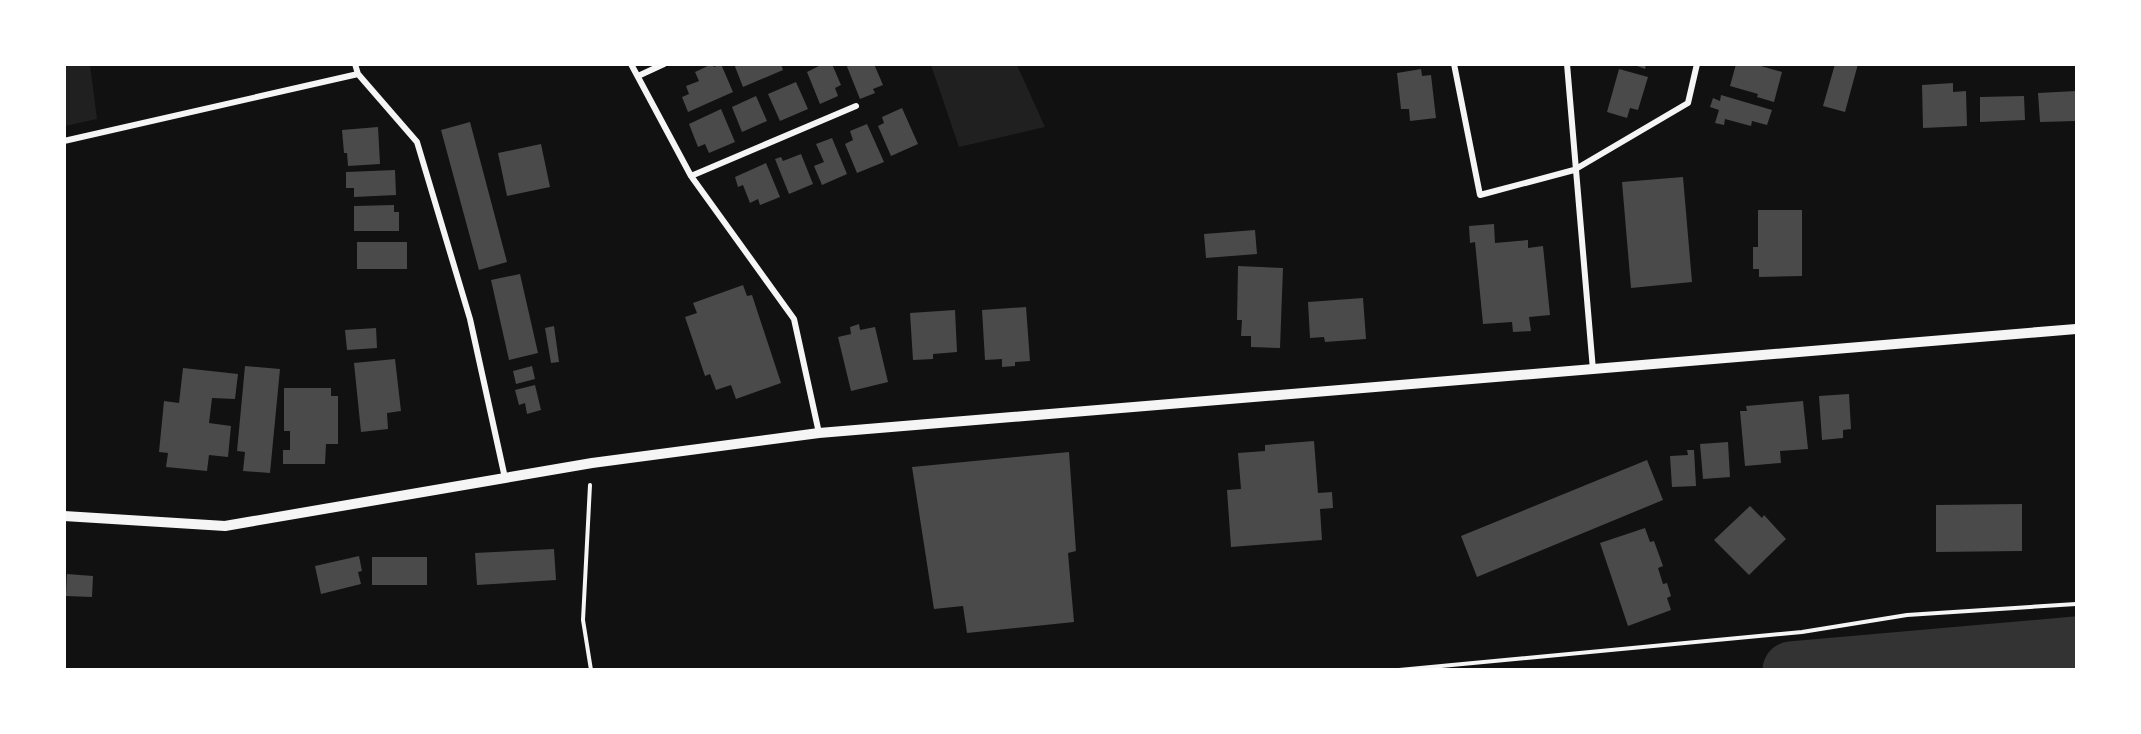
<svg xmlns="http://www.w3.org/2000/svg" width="2141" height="734" font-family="Inter,sans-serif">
	<rect width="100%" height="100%" fill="#111"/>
	<path fill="#202020" d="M64,65h26l7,54 -32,7z
		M931,65h86l28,62 -86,20z"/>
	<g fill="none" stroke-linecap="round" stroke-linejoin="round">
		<path stroke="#333" stroke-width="57" d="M1791,670l285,-25"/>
	</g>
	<path fill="#4a4a4a" d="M712,64l2,3 7,-3 12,28 -45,20 -6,-15 7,-3 -3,-8 13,-5 -4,-9z
		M734,64h47l2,6 -40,17z
		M823,64h9l9,21 -6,3 3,8 -18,8 -13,-32z
		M846,64h28l9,21 -10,4 2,4 -15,6z
		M1632,64h14l-1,5z
		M1736,64h18l28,8 -8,30 -17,-5 1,-3 -28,-8z
		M1835,64h23l-13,48 -22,-6z
		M1421,69l1,7 9,-1 5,43 -26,3 -1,-12h-8l-4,-36z
		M1619,69l29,8 -10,33 -8,-2 -3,10 -20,-6z
		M796,82l12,27 -28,12 -12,-27z
		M1953,83v9l13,-1 1,35 -44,2 -1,-43z
		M2076,91v30l-36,1 -2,-29z
		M1721,95l51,15 -5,15 -15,-4 -1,5 -26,-7 -1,6 -9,-2 4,-13 -9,-3 3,-9 7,3z
		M756,96l11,25 -25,11 -10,-25z
		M2024,96l1,24 -45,2v-25z
		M902,108l16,36 -27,12 -13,-30 6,-3 -2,-6z
		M721,109l14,33 -26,11 -4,-9 -7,3 -9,-23z
		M470,122l37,140 -28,8 -38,-140z
		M867,124l17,38 -27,11 -12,-29 8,-4 -3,-9z
		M378,127l2,37 -32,2 -1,-13h-3l-2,-23z
		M832,138l15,36 -25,11 -8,-19 10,-4 -8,-18z
		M541,144l9,43 -43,9 -9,-43z
		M801,154l12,30 -24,10 -14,-35 6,-2 2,4z
		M766,163l14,34 -20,8 -2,-6 -8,4 -7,-18 -5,2 -3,-10z
		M395,170l1,25 -42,2v-9h-8v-16z
		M1683,177l9,105 -61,6 -9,-106z
		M394,205v7h5v19h-45v-25z
		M1758,210h44v66l-43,1v-8h-6v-22h5z
		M1494,224l1,19 33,-3v8l15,-2 7,69 -21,2 2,14 -18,1 -1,-10 -29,2 -8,-82 -5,1 -1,-17z
		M1255,230l2,24 -51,4 -2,-24z
		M357,242h50v27h-50z
		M1238,266l45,2 -3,80 -29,-1v-11h-10l1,-16h-5z
		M520,274l18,79 -29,7 -18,-80z
		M743,285l4,11 5,-1 29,88 -45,16 -5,-14 -15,5 -6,-16 -5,2 -20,-59 12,-4 -4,-10z
		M1363,298l3,41 -41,3 -1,-5 -14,1 -2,-36z
		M1026,307l4,54 -15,1v4l-13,1v-8l-17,1 -3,-50z
		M955,310l2,42 -24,2v5l-20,1 -3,-47z
		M859,324l1,6 15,-3 13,55 -37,9 -13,-54 13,-3 -1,-7z
		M554,326l5,36 -8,1 -6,-35z
		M376,328l1,20 -30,2 -2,-20z
		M395,359l6,52 -14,2 1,16 -27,3 -7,-69z
		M245,366l35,3 -10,104 -27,-2 2,-19 -8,-1z
		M532,366l3,13 -19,5 -3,-13z
		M183,368l55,6 -3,25 -23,-1 -3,25 22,3 -3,31 -19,-2 -2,16 -41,-4 2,-14 -9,-1 5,-51 15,2z
		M535,385l6,25 -14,4 -2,-11 -6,2 -4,-15z
		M284,388h47v8h7v48h-12l-1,20h-42v-14h7v-19h-6z
		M1849,394l2,35 -8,1v8l-21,2 -3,-44z
		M1803,401l5,48 -28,2 1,12 -36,3 -5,-55h7l-1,-5z
		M1314,441l4,52 14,-1 1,16 -13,1 2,31 -91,7 -4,-57 14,-1 -3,-36 27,-2v-6z
		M1728,442l2,35 -27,2 -3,-35z
		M1687,450h7l2,36 -24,1 -2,-31 18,-1z
		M1069,452l7,99 -8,2 6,69 -107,11 -4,-27 -29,3 -22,-142z
		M1647,460l16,40 -186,77 -16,-41z
		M2022,504v47l-86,1v-47z
		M1750,506l12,12 2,-3 22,24 -37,36 -35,-35z
		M1645,528l5,14 4,-1 9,25 -5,2 5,16 4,-1 4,13 -4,2 4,12 -43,16 -28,-83z
		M554,549l2,31 -79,5 -2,-32z
		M359,556l3,15 -4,1 3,12 -40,10 -6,-28z
		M372,557h55v28h-55z
		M67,574l26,2 -1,21 -26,-1z"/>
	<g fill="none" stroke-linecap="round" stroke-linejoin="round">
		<path stroke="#f5f5f5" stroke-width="4" d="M590,485l-7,135 8,50
			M1399,670l403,-38 105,-17 169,-11"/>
		<path stroke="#f5f5f5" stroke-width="6" d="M355,64l3,10 59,68 53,177 35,159
			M631,64l60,112 103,143 25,114
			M1454,64l26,131 94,-25 114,-67 9,-39
			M1567,64l26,306
			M638,76l26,-12
			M64,141l294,-67
			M691,176l165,-70"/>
		<path stroke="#f5f5f5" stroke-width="10" d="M64,516l161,10 367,-63 227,-30 1257,-104"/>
	</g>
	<rect width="2141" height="734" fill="none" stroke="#ffffff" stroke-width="132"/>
</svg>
